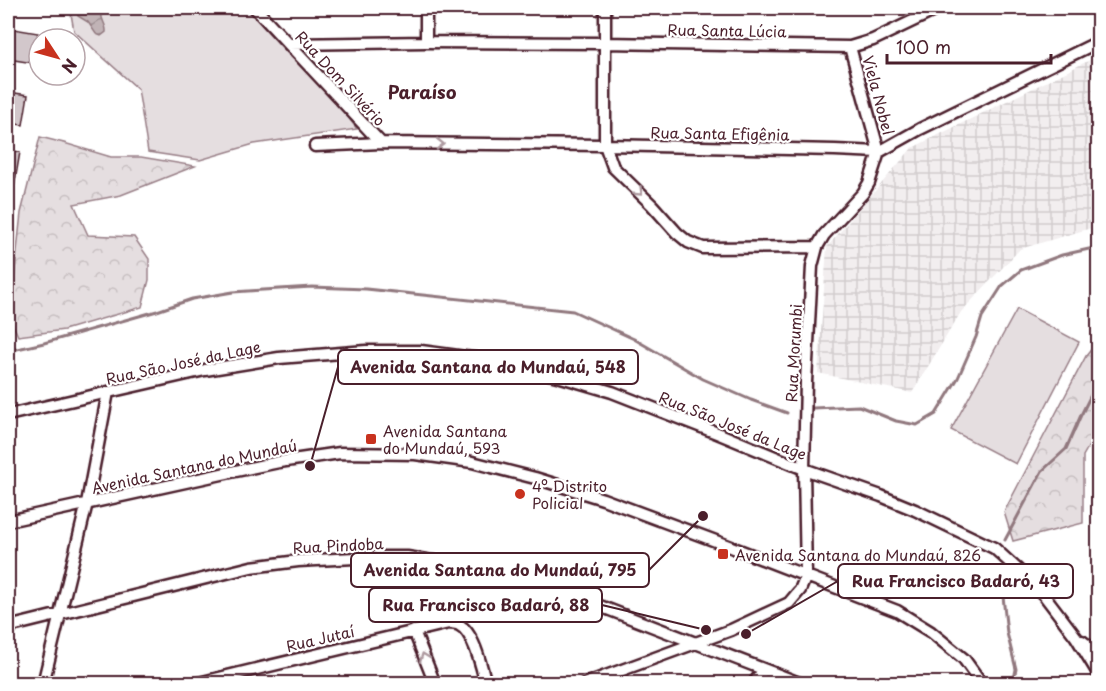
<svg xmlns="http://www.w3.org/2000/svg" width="1106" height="691" font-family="'Playpen Sans',sans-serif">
	<defs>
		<pattern id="industrial-grid" width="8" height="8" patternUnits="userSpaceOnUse" patternTransform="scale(1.5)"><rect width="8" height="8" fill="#f2eeef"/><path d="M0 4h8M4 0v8" fill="none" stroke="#d1cccd"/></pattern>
		<pattern id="forest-crowns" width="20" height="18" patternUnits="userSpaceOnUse" patternTransform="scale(1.5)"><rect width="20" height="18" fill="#e5dee0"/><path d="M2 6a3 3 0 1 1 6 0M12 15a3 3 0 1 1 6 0" fill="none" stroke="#c6bec0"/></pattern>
		<pattern id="water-waves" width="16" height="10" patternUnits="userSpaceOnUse" patternTransform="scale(1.5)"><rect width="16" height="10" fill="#c1b3b6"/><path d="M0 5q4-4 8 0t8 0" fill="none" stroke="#9f9194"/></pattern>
	</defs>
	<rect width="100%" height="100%" fill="#fff"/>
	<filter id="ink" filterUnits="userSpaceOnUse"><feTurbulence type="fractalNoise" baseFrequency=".0167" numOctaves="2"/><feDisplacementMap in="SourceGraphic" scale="12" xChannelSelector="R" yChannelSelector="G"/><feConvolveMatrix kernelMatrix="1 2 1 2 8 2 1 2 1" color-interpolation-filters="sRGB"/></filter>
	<g filter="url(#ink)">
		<path fill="url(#industrial-grid)" d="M1098,56v170l-78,23 -59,63 -49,81 -94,-20 9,-126 85,-99z"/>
		<path fill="#e5dee0" stroke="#987e86" stroke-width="1.5" d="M70,8h176l41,45 45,43 25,33 -103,15 -54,16 -52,-8 -10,-63 -64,-58z
			M1017,309l62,33 -63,122 -65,-34z"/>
		<path fill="url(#forest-crowns)" stroke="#987e86" stroke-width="1.5" d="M40,137l24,6 47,14h30l54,9 -74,29 -47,9 14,31 46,2 15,22v21l-7,27 -78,23 -46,6 -8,-18 11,-105z
			M1098,341v89l-15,26v67l-70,18 -9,-29 82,-156z"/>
		<path fill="url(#water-waves)" stroke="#91787e" stroke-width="1.5" d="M78,8h26c-7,9 3,15 2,24l-5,4 -5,-2 -8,-12 -10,-6z"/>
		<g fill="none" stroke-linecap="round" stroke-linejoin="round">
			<path stroke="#91787e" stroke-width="3" d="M8,348l9,1 27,-6 113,-32 35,-12 41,-7 79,-5 54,2 207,22 61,28 69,40 48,21 36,13
				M813,408l46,-2 37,15 21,4 19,-11 22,-36 18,-41 6,-20 20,-31 19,-16 41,-15 36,-8
				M1005,540l37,-69 24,-22 15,-34 17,-34
				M1002,570v17l5,46 9,36 -3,15"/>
		</g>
		<path fill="#d2c7cb" stroke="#4a1f2b" stroke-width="1.5" d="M8,28l30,5 -5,30 -25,-4z
			M8,92l20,3 -5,30 -15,-2z
			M8,150l12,2 -8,47 -4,-1z"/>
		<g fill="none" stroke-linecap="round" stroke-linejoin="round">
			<defs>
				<path id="minor" d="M255,8l126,135
					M605,8v137l8,22 39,38 25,28 11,9 15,6 114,-1
					M426,42v-34
					M289,44l137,-2 178,1 246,4 23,-7 67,-32
					M850,47l29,105
					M315,146l66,-3 224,2 230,5 44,2 41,-23 178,-87
					M8,415l197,-45 74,-12 87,-7h55l67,9 33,7 40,10 51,15 105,41 87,36 77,27 34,14 79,38 22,20 28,27 32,42 22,36
					M8,521l223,-49 48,-10 61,-9 75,1 57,8 63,16 68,21 110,41 184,71 34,21 33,27 18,25
					M8,627l243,-60 47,-6 76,-4h33l65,10 81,21 249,96
					M414,631l21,53
					M1082,641l16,12
					M43,684l44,-181 21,-111
					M194,684l255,-61c2,0 9,1 10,2 15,7 23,44 27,59
					M584,684l147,-54 58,-27 11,-13 6,-14 -2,-107 2,-87 6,-116 5,-19 7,-12 39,-42 6,-10 10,-31
					M753,684l11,-14"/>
			</defs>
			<use href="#minor" stroke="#4a1f2b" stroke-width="15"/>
			<use href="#minor" stroke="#fff" stroke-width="10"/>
		</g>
		<defs><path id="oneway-chevron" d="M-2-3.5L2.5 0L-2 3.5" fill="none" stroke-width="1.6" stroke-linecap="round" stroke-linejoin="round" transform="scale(1.5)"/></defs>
		<g stroke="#ae9aa0">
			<use href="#oneway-chevron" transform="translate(440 144) rotate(1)"/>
			<use href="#oneway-chevron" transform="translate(639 192) rotate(44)"/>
			<use href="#oneway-chevron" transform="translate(424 657) rotate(-111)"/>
		</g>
	</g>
	<g fill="#c8321e" stroke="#fff" stroke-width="2">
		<rect x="365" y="433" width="12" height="12" rx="3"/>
		<circle cx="520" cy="494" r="6"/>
		<rect x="717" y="548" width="12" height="12" rx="3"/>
	</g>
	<g text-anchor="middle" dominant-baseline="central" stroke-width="4.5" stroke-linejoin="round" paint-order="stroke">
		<g font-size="15" fill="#4a1f2b" stroke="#fff">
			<text transform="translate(727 30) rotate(1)">Rua Santa Lúcia</text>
			<text transform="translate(341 78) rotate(47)">Rua Dom Silvério</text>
			<text transform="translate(879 95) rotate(75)">Viela Nobel</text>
			<text transform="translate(720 133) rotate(1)">Rua Santa Efigênia</text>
			<text transform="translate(793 353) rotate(-87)">Rua Morumbi</text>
			<text transform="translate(183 362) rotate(-12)">Rua São José da Lage</text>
			<text transform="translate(733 425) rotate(22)">Rua São José da Lage</text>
			<text transform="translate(194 466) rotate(-12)">Avenida Santana do Mundaú</text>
			<text transform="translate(338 545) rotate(-3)">Rua Pindoba</text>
			<text transform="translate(320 638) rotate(-13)">Rua Jutaí</text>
		</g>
		<g font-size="15" fill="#4a1f2b" stroke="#fff" text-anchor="start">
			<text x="383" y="430">Avenida Santana<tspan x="383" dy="17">do Mundaú, 593</tspan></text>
			<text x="532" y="485">4º Distrito<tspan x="532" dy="17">Policial</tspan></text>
			<text x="735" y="554">Avenida Santana do Mundaú, 826</text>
		</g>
		<g font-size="18" font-weight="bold" fill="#4a1f2b" stroke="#fff">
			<text x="422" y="91">Paraíso</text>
		</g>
	</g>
	<path fill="none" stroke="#4a1f2b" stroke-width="2" d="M310 466L338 367M703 516L649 570M746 634L838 581M706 630L602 605"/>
	<g fill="#4a1f2b" stroke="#fff" stroke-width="2">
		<circle cx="310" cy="466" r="6"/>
		<circle cx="703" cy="516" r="6"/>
		<circle cx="746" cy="634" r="6"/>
		<circle cx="706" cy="630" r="6"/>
	</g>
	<g fill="#fff" stroke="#4a1f2b" stroke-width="2">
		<rect x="338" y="350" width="300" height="34" rx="6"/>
		<rect x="351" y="553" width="298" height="34" rx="6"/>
		<rect x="838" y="564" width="235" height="34" rx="6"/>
		<rect x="369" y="588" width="233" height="34" rx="6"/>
	</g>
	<g font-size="16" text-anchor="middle" font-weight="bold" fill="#4a1f2b">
		<text x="488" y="373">Avenida Santana do Mundaú, 548</text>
		<text x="500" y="576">Avenida Santana do Mundaú, 795</text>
		<text x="956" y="587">Rua Francisco Badaró, 43</text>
		<text x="486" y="611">Rua Francisco Badaró, 88</text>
	</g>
	<rect width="1106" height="691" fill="none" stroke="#fff" stroke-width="30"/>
	<rect x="15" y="15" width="1076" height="661" fill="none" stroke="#4a1f2b" stroke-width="2" filter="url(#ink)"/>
	<g transform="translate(57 57) rotate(126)"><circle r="28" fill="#ffffff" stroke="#b7a5aa" stroke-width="1.5"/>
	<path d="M0-4.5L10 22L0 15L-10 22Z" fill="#c8321e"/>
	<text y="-9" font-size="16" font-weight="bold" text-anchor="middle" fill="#4a1f2b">N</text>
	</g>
	<path d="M887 54v9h164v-9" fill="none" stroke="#4a1f2b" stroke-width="3"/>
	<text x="896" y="54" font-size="18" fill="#4a1f2b" stroke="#ffffff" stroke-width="4.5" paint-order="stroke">100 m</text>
</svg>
